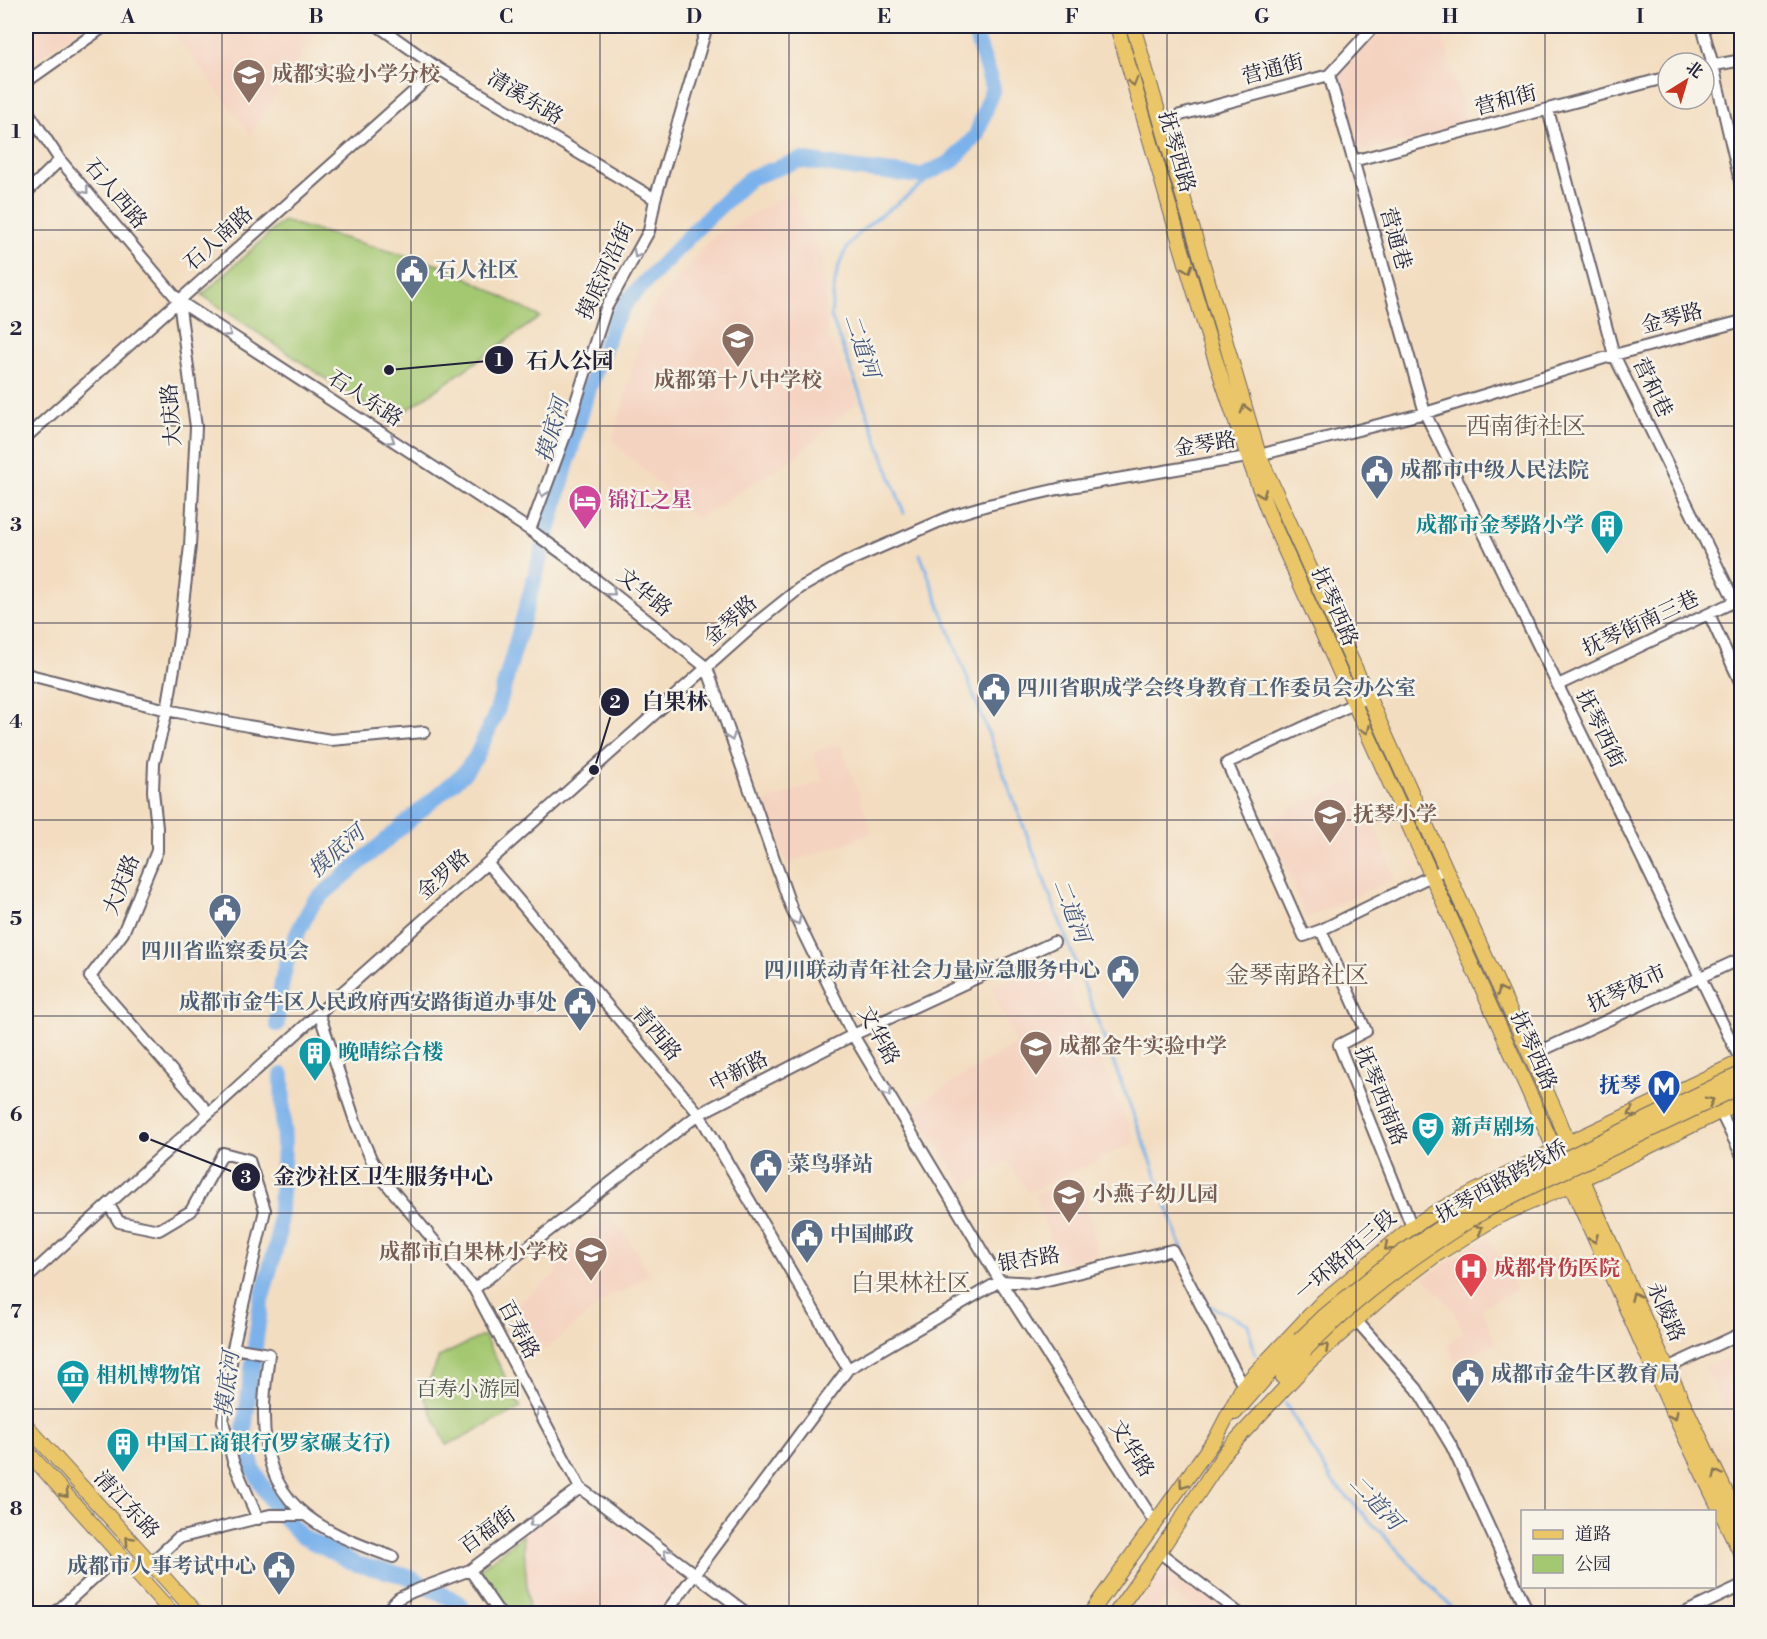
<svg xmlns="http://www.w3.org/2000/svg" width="1767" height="1639" font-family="'Libre Bodoni','Noto Serif SC',serif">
	<rect width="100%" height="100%" fill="#f7f3e8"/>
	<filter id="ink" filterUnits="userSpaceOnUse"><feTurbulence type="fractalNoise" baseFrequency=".0167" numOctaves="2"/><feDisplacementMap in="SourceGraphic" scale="12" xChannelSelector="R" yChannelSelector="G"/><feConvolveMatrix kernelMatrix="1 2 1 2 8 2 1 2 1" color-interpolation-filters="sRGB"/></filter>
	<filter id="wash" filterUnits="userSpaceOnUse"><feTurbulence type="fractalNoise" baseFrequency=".008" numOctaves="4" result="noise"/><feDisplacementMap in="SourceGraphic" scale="24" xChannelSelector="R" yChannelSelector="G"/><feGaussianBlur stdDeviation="1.35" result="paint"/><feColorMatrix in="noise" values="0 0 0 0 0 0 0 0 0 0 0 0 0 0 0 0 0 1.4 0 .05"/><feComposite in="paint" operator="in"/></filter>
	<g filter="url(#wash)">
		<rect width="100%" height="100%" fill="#f3ddc0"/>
		<path fill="#f5d3c1" d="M26,26h58l-58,40z
			M183,26h120l12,7 -64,102 -78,-103z
			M1385,26h40l2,4 13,-3 29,102 -109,23 -7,-7 -18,-66 8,-10z
			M790,192l32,62 6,82 31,64 -64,57 -98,62 -85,-78 36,-128 64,-75z
			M840,743l33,90 -86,31 -23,-62 59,-21 -10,-28z
			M1355,779l41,99 -90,40 -38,-98z
			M1058,962l78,180 -108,51 -21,-32 -43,26 -51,-80 102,-63 -23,-58z
			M1081,1178l17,76 -39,11 -24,-71z
			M611,1215l17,23 21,35 -29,21 -4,-3 -72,59 -31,-42 45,-36 -5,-9z
			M1488,1237l29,53 -36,17 15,36 -40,19 -9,-17 16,-13 -12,-25 -27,-30z
			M1741,1351v90l-37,-74z
			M573,1499l12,3 93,71 3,11 -25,29h-127l-6,-78z
			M1169,1562l68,51h-36l-30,-21 -16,21 -23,1z
			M703,1601l18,12h-35l4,-6z"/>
		<path fill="#a4c871" stroke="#637556" stroke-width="1.5" d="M283,221l166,47 91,49 -150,105 -188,-127z
			M484,1335l37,73 -74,37 -24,-50 16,-38z
			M523,1535l6,78h-22l-27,-36v-8z"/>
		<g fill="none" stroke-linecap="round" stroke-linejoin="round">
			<path stroke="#7cb2eb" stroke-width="3" d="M904,513l-73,-197c2,-19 3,-38 10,-56 12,-30 42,-45 66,-64 15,-11 29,-23 44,-34
				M920,554l233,612 39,111
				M1204,1303l44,21 7,30
				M1285,1403l48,79 125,132"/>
			<path stroke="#7cb2eb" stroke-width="16" d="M277,1024c3,-50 12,-80 37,-122l149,-128 13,-17 21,-46 89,-315 28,-74 13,-21 73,-76 50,-47 50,-18 58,9 63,7 30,-14 25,-26 17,-48 -18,-55 -7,-7
				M282,1075l2,73 -6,91 -17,62 -17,130 9,38 21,37 27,30 55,28 50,12 52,26 8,12"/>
		</g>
	</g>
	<g filter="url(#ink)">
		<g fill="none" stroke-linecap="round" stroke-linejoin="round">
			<defs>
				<path id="minor" d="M378,26l61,43 216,130
					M1702,26l11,39 29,125
					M1704,67l38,-7
					M1329,75l96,338 316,648
					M26,82l79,-56
					M26,109l34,51 119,141 351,229 36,26 141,112 85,242 61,125 147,246 155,242
					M1548,110l66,245 121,247
					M1162,120l167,-45 45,-49
					M1353,161l315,-84
					M26,193l34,-33
					M179,301l17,126 -6,119 -12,99 -11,65 -13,53 -1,28 4,37v23l-34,82 -33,44 118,135
					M26,437l413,-368
					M530,530l36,-97 40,-125 43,-77 6,-32 52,-173
					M1709,614l33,72
					M26,674l141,36 81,16 83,14 93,-8
					M1558,685l184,-87
					M1362,700l-135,63 77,173 17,-6 118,-58
					M487,863l212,251 149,255
					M1321,930l45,101 -27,14 73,182
					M319,1013l36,108 16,38 15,24 88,106 106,199 168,126
					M1530,1056l212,-98
					M1720,1111l22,45
					M109,1205l10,17 40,8 32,-19 32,-58 26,7 16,50 -32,138 -10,73 10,40 25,58
					M26,1279l293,-266 441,-393 40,-32 44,-25 110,-48 34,-10 70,-16 201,-34 166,-42 189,-58 128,-34
					M474,1289l225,-175 154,-79 201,-93
					M1355,1319l62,70 35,58 77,167
					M233,1348l36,6c-2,18 -5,37 -5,55 -2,95 49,120 129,148
					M1667,1368l75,-35
					M1159,1552l81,62
					M151,1563l27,-25 92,-23h34
					M470,1570l30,44
					M54,1614l66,-60
					M383,1614l16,-16 15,-7 56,-21 110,-82
					M665,1614l183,-245 152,-88 35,2 137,-33 71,136
					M1682,1614l60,-28"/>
				<path id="major" d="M1117,26c49,165 92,332 154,493l400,889 71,148
					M1133,26l126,429 299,662c54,139 120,274 184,409
					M1283,1378l22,-28
					M1235,1413l64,-73
					M26,1425l171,189
					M26,1450l147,164
					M1090,1614l127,-178 26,-50 79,-84 90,-75 25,-16 131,-68 174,-82
					M1115,1614l44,-62 68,-102 83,-89 84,-74 42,-32 61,-38 73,-32 172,-84"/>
			</defs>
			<use href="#minor" stroke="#6b636a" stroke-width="14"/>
			<use href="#major" stroke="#6b636a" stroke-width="16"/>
			<use href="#minor" stroke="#fff" stroke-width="10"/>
			<use href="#major" stroke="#eac669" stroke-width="14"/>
			<defs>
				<path id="major-bridge" d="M1299,1340l24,-23 75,-62 92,-60 252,-122
					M1305,1350c52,-53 113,-98 175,-136 32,-20 68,-35 102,-51 53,-26 106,-51 160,-77"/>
			</defs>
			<use href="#major-bridge" stroke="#6b636a" stroke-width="16" stroke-linecap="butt"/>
			<use href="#major-bridge" stroke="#eac669" stroke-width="14"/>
		</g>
		<defs><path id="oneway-chevron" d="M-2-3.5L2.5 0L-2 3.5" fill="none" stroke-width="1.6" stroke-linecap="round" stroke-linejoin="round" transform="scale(1.5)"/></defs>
		<g stroke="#867452">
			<use href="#oneway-chevron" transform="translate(1133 82) rotate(73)"/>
			<use href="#oneway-chevron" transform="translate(1188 269) rotate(73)"/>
			<use href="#oneway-chevron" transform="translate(1245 409) rotate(-106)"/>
			<use href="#oneway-chevron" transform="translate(1262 494) rotate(69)"/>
			<use href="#oneway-chevron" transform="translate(1366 730) rotate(66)"/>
			<use href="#oneway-chevron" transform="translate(1501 991) rotate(-115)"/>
			<use href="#oneway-chevron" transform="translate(1710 1101) rotate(-26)"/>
			<use href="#oneway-chevron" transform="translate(1632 1113) rotate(155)"/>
			<use href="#oneway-chevron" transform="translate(1479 1229) rotate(-31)"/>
			<use href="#oneway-chevron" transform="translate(1594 1239) rotate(66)"/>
			<use href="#oneway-chevron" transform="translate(1388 1247) rotate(140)"/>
			<use href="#oneway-chevron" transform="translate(1635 1296) rotate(-114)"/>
			<use href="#oneway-chevron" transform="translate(1325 1347) rotate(-43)"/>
			<use href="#oneway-chevron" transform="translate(1674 1416) rotate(64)"/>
			<use href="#oneway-chevron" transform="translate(1717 1474) rotate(-115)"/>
			<use href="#oneway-chevron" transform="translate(1183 1484) rotate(126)"/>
			<use href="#oneway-chevron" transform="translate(65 1494) rotate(48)"/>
			<use href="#oneway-chevron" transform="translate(129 1540) rotate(-133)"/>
		</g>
		<g stroke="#9c9ca7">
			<use href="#oneway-chevron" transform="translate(85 190) rotate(50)"/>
			<use href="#oneway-chevron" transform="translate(637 254) rotate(119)"/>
			<use href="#oneway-chevron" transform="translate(228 333) rotate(33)"/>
			<use href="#oneway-chevron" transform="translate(391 440) rotate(33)"/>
			<use href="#oneway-chevron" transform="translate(543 493) rotate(110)"/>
			<use href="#oneway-chevron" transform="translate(612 592) rotate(39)"/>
			<use href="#oneway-chevron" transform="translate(731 737) rotate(71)"/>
			<use href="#oneway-chevron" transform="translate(797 921) rotate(64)"/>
			<use href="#oneway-chevron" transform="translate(888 1093) rotate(59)"/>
			<use href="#oneway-chevron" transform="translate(412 1214) rotate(-130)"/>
			<use href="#oneway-chevron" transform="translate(540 1412) rotate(-118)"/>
			<use href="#oneway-chevron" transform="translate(533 1523) rotate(144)"/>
			<use href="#oneway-chevron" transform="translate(667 1553) rotate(-143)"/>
		</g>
	</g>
	<path fill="none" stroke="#22223b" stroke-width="1.5" stroke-opacity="0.55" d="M222,26v1588M411,26v1588M600,26v1588M789,26v1588M978,26v1588M1167,26v1588M1356,26v1588M1545,26v1486M26,230h1716M26,426h1716M26,623h1716M26,820h1716M26,1016h1716M26,1213h1716M26,1409h1716M1545,1586v28"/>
	<defs>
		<symbol id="school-pin" viewBox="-11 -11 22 30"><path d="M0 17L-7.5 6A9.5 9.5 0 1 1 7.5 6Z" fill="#8d6e63" stroke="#f7f3e8"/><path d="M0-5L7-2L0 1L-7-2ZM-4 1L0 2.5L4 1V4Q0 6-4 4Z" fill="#fff"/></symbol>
		<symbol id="civic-pin" viewBox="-11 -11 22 30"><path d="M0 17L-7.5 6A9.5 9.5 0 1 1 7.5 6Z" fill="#5c6f8a" stroke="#f7f3e8"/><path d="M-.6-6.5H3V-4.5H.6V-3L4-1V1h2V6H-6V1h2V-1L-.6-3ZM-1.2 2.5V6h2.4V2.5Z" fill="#fff"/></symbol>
		<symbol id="hotel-pin" viewBox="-11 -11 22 30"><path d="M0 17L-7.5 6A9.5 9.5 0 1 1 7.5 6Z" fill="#d1479c" stroke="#f7f3e8"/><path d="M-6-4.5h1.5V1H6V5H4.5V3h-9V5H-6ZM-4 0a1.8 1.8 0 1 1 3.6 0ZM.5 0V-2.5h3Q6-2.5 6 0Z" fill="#fff"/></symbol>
		<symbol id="building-pin" viewBox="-11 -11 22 30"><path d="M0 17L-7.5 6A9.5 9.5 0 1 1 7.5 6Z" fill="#0f9aa8" stroke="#f7f3e8"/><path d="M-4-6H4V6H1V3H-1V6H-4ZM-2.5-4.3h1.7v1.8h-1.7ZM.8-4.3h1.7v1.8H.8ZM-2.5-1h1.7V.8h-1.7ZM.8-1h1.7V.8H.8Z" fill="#fff"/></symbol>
		<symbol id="metro-pin" viewBox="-11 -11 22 30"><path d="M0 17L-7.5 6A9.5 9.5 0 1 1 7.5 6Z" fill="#1a4fb4" stroke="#f7f3e8"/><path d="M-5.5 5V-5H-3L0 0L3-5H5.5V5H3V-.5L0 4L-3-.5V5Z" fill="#fff"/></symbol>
		<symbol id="theatre-pin" viewBox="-11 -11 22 30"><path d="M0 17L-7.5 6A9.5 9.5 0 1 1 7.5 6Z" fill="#0f9aa8" stroke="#f7f3e8"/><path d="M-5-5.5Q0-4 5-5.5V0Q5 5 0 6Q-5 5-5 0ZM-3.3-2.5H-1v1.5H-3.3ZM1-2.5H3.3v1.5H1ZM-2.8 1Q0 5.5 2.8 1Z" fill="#fff"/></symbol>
		<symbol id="hospital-pin" viewBox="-11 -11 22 30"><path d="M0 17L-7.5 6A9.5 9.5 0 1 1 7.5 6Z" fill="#e0444e" stroke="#f7f3e8"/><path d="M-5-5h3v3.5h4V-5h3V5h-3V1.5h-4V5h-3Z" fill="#fff"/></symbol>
		<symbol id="museum-pin" viewBox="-11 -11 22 30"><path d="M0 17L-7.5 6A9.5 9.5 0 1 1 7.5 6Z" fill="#0f9aa8" stroke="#f7f3e8"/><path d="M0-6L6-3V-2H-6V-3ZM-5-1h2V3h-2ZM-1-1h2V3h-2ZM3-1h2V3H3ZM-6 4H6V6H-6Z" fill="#fff"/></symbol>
	</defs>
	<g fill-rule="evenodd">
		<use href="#school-pin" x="230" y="56" width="38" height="52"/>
		<use href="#civic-pin" x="393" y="252" width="38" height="52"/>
		<use href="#school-pin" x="719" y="320" width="38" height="52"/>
		<use href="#civic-pin" x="1358" y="452" width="38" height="52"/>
		<use href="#hotel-pin" x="566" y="482" width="38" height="52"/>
		<use href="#building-pin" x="1588" y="507" width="38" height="52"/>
		<use href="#civic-pin" x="975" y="670" width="38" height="52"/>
		<use href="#school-pin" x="1311" y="796" width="38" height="52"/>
		<use href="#civic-pin" x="206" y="891" width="38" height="52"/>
		<use href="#civic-pin" x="1104" y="952" width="38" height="52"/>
		<use href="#civic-pin" x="561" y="984" width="38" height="52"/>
		<use href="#school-pin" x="1017" y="1028" width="38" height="52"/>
		<use href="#building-pin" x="296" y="1034" width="38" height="52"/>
		<use href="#metro-pin" x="1645" y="1067" width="38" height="52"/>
		<use href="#theatre-pin" x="1409" y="1109" width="38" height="52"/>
		<use href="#civic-pin" x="747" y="1146" width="38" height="52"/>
		<use href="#school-pin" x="1050" y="1176" width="38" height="52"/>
		<use href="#civic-pin" x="788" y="1216" width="38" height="52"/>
		<use href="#school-pin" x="572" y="1234" width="38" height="52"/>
		<use href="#hospital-pin" x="1452" y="1250" width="38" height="52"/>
		<use href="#civic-pin" x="1449" y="1356" width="38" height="52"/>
		<use href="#museum-pin" x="54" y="1357" width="38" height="52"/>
		<use href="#building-pin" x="104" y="1425" width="38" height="52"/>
		<use href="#civic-pin" x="260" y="1548" width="38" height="52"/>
	</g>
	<g text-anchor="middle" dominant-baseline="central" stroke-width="5" stroke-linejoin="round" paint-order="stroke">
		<g font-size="21" fill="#22223b" stroke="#f7f3e8">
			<text transform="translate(1273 70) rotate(-15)">营通街</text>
			<text transform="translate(525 98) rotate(31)">清溪东路</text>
			<text transform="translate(1506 101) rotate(-15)">营和街</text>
			<text transform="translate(1176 152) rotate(74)">抚琴西路</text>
			<text transform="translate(115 194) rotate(50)">石人西路</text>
			<text transform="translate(219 239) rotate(-42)">石人南路</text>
			<text transform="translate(1395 239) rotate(74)">营通巷</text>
			<text transform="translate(606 271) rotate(-65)">摸底河沿街</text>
			<text transform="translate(1672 319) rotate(-15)">金琴路</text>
			<text transform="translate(1652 388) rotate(64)">营和巷</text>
			<text transform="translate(365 399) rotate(33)">石人东路</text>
			<text transform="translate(172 415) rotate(-94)">大庆路</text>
			<text transform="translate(1205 445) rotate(-9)">金琴路</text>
			<text transform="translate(644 593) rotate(39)">文华路</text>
			<text transform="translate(1334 607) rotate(66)">抚琴西路</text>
			<text transform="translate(731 621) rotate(-42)">金琴路</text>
			<text transform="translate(1641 624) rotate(-25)">抚琴街南三巷</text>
			<text transform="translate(1600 729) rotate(64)">抚琴西街</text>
			<text transform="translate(444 875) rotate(-42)">金罗路</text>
			<text transform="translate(122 885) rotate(-68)">大庆路</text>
			<text transform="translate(1627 989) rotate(-25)">抚琴夜市</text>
			<text transform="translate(656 1034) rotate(50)">青西路</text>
			<text transform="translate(878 1036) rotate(61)">文华路</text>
			<text transform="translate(1533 1051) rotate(66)">抚琴西路</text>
			<text transform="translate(739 1072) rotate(-27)">中新路</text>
			<text transform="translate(1380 1096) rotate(68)">抚琴西南路</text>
			<text transform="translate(1502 1182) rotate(-29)">抚琴西路跨线桥</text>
			<text transform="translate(1346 1256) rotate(-41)">一环路西三段</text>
			<text transform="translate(1029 1260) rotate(-9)">银杏路</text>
			<text transform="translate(1665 1312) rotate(66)">永陵路</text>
			<text transform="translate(518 1330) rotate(62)">百寿路</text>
			<text transform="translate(1131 1449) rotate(57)">文华路</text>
			<text transform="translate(126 1505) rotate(47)">清江东路</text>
			<text transform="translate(488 1531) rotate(-36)">百福街</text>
		</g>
		<g font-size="21" font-weight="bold" fill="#785e54" stroke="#f7f3e8" text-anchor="start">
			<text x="272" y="75">成都实验小学分校</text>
			<text x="738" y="381" text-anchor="middle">成都第十八中学校</text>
			<text x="1353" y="815">抚琴小学</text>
			<text x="1059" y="1047">成都金牛实验中学</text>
			<text x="1092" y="1195">小燕子幼儿园</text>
			<text x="568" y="1253" text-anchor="end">成都市白果林小学校</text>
		</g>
		<g font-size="21" font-weight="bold" fill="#4e5e75" stroke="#f7f3e8" text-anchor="start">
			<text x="435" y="271">石人社区</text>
			<text x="1400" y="471">成都市中级人民法院</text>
			<text x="1017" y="689">四川省职成学会终身教育工作委员会办公室</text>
			<text x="225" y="952" text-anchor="middle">四川省监察委员会</text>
			<text x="1100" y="971" text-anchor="end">四川联动青年社会力量应急服务中心</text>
			<text x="557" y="1003" text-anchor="end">成都市金牛区人民政府西安路街道办事处</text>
			<text x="789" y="1165">菜鸟驿站</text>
			<text x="830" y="1235">中国邮政</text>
			<text x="1491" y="1375">成都市金牛区教育局</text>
			<text x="256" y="1567" text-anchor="end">成都市人事考试中心</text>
		</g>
		<g font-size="21" font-weight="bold" fill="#b23c85" stroke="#f7f3e8" text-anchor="start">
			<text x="608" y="501">锦江之星</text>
		</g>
		<g font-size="21" font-weight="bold" fill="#0d838f" stroke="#f7f3e8" text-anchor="start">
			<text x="1584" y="526" text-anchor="end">成都市金琴路小学</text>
			<text x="338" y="1053">晚晴综合楼</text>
			<text x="1451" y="1128">新声剧场</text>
			<text x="96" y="1376">相机博物馆</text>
			<text x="146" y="1444">中国工商银行(罗家碾支行)</text>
		</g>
		<g font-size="21" font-weight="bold" fill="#164399" stroke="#f7f3e8" text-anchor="end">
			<text x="1641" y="1086">抚琴</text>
		</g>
		<g font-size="21" font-weight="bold" fill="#be3a42" stroke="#f7f3e8" text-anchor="start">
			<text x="1494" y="1269">成都骨伤医院</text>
		</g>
		<g font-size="21" fill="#49544b" stroke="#f7f3e8">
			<text x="468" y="1390">百寿小游园</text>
		</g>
		<g font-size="22" font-style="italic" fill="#425479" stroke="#f7f3e8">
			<text transform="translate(861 346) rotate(71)">二道河</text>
			<text transform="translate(553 430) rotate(-74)">摸底河</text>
			<text transform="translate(337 852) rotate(-41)">摸底河</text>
			<text transform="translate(1071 911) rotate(69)">二道河</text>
			<text transform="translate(228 1384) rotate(-83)">摸底河</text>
			<text transform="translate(1375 1503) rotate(46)">二道河</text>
		</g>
		<g font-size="24" fill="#69564d" stroke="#f7f3e8">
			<text x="1526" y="427">西南街社区</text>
			<text x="1297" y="976">金琴南路社区</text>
			<text x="911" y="1284">白果林社区</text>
		</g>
	</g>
	<path fill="none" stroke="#22223b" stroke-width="2" d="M389 370L499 360M594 770L615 702M144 1137L246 1177"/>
	<g fill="#22223b" stroke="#f7f3e8" stroke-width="2">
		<circle cx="389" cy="370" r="6"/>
		<circle cx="594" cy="770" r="6"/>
		<circle cx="144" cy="1137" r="6"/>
		<circle cx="499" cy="360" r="15"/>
		<circle cx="615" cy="702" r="15"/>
		<circle cx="246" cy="1177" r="15"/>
	</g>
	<g font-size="18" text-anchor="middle" font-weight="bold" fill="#fff">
		<text x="499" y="366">1</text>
		<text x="615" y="708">2</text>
		<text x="246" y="1183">3</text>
	</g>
	<g font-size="22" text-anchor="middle" font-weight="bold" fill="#22223b" stroke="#f7f3e8" stroke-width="5" stroke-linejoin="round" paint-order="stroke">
		<text x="570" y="368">石人公园</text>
		<text x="675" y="709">白果林</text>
		<text x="383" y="1184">金沙社区卫生服务中心</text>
	</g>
	<rect width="1767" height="1639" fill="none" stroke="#f7f3e8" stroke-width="66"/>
	<rect x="1521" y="1510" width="195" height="78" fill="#f7f3e8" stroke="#a29fa3" stroke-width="1.5"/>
	<rect x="1533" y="1530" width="30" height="9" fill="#eac669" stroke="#a29fa3" stroke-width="1.5"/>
	<text x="1575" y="1540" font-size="18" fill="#22223b">道路</text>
	<rect x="1533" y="1555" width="30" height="18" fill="#a4c871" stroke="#a29fa3" stroke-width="1.5"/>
	<text x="1575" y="1570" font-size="18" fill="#22223b">公园</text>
	<g transform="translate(1686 81) rotate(37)"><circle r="28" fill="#f7f3e8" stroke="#a29fa3" stroke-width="1.5"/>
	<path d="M0-4.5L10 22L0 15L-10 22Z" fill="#c8321e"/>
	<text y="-9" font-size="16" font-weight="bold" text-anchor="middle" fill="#22223b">北</text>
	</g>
	<rect x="33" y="33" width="1701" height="1573" fill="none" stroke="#22223b" stroke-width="2"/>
	<g font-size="20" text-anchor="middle" font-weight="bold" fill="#22223b">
		<text x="128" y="23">A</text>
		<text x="316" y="23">B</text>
		<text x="506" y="23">C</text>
		<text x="694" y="23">D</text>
		<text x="884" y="23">E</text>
		<text x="1072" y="23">F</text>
		<text x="1262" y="23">G</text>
		<text x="1450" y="23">H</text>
		<text x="1640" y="23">I</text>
		<text x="16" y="138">1</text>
		<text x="16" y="335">2</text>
		<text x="16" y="531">3</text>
		<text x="16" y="728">4</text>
		<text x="16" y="925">5</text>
		<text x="16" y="1121">6</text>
		<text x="16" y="1318">7</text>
		<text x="16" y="1515">8</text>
	</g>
</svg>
